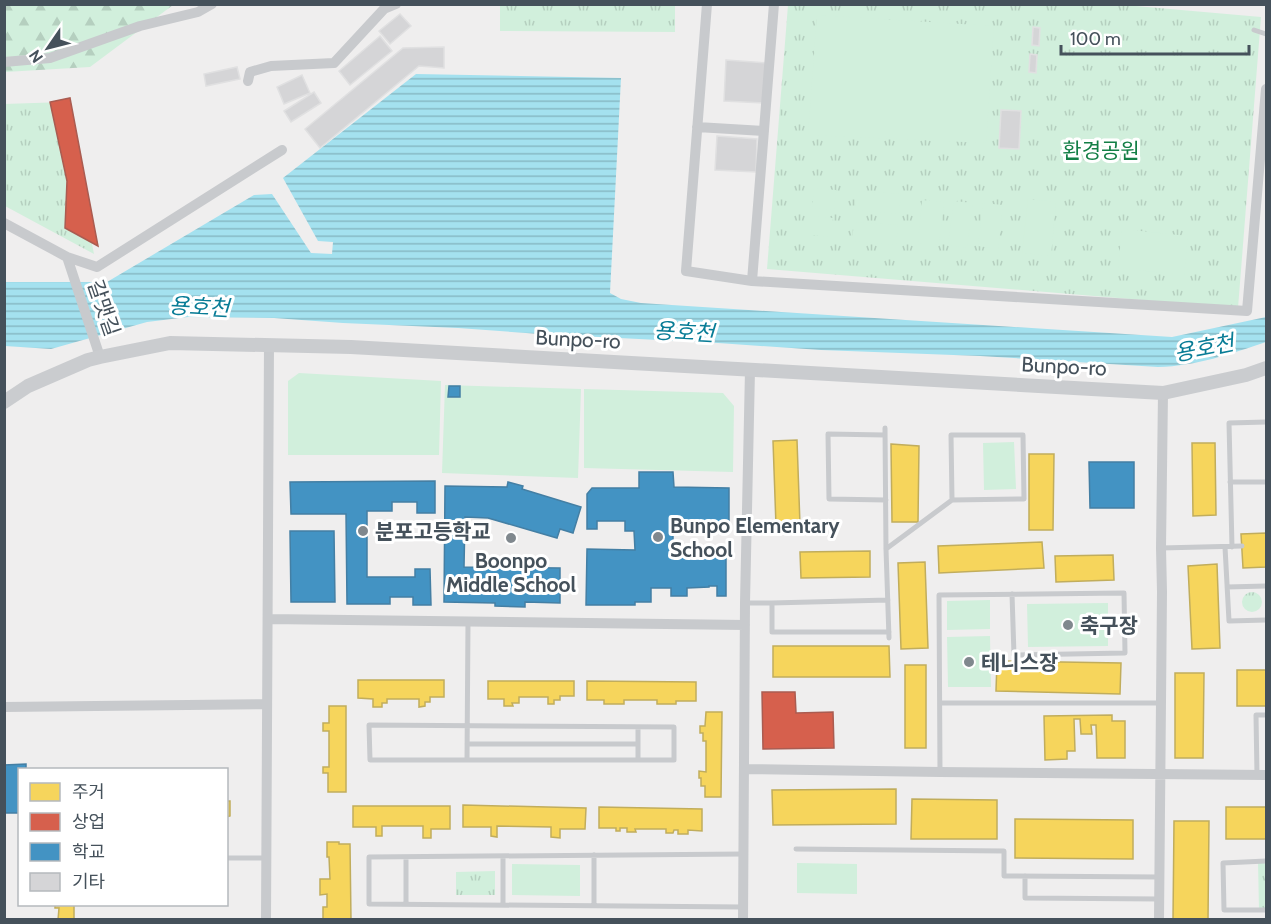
<svg xmlns="http://www.w3.org/2000/svg" width="1271" height="924" font-family="Cabin,'Noto Sans KR',sans-serif">
	<defs>
		<pattern id="grass-tufts" width="24" height="20" patternUnits="userSpaceOnUse" patternTransform="scale(1.5)"><rect width="24" height="20" fill="#d1efdc"/><path d="M3 7l-1-3M5 7V3M7 7l1-3M15 17l-1-3M17 17v-4M19 17l1-3" fill="none" stroke="#b5cfbf"/></pattern>
		<pattern id="forest-firs" width="22" height="20" patternUnits="userSpaceOnUse" patternTransform="scale(1.5)"><rect width="22" height="20" fill="#d1efdc"/><path d="M5 1l3.5 6h-7zM16 11l3.5 6h-7z" fill="#b5cfbf"/></pattern>
		<pattern id="water-rules" width="6" height="5" patternUnits="userSpaceOnUse" patternTransform="scale(1.5)"><rect width="6" height="5" fill="#a4e1ef"/><path d="M0 2.5h6" fill="none" stroke="#87b9c5"/></pattern>
	</defs>
	<rect width="100%" height="100%" fill="#efeeee"/>
	<path fill="url(#grass-tufts)" d="M1113,4l148,13 -23,291 -471,-39 21,-264z
		M500,5h175v27l-175,-1z
		M64,102l30,152 -89,-48 -1,-102z
		M1242 602a10 10 0 1 1 20 0a10 10 0 1 1-20 0Z
		M1266,861v49h-7l-1,-48z
		M495,871v24h-39v-23z"/>
	<path fill="url(#forest-firs)" d="M5,5h168l-83,62 -85,5z"/>
	<path fill="#d1efdc" d="M817,15l177,11 -8,117 -178,-8z
		M814,188l22,2 -2,20 -22,-2z
		M857,191l44,3 -2,20 -44,-4z
		M1028,199l28,3 -5,54 -29,-3z
		M922,200l22,2 -5,43 -21,-2z
		M954,201l19,2 -6,45 -19,-3z
		M983,203l20,2 -5,44 -20,-3z
		M811,216l22,2 -2,19 -22,-2z
		M854,222l44,3 -2,20 -44,-4z
		M1122,229l66,7 -4,39 -66,-7z
		M299,373l142,8 -2,74h-151v-74z
		M445,385l136,4 -3,89 -136,-5z
		M584,389l139,4 11,13 -1,66 -149,-4z
		M1014,442l2,47 -32,1 -1,-47z
		M990,600v29l-43,1v-29z
		M1108,603v43l-80,1 -1,-43z
		M990,636l1,51h-43l-1,-50z
		M797,863l60,1v30l-60,-1z
		M512,864l68,1v31l-68,-1z"/>
	<path fill="url(#water-rules)" d="M416,74l205,4 -11,215 11,6 20,4 531,34 94,-20v25c-36,12 -69,24 -108,25l-178,-11 -159,-6 -103,-7 -178,-9 -82,-6 -115,-5 -69,-5 -86,-1 -41,5 -96,27 -46,-3 -1,-64h103l147,-87 18,-1 39,59 21,1 1,-12 -15,-1 -35,-63z"/>
	<path fill="#f6d55c" stroke="#c1ad5c" stroke-width="1.5" d="M797,440l3,85 -24,1 -3,-85z
		M1192,443h23l1,72 -23,1z
		M891,444l28,2 -1,76h-26z
		M1029,454h25l-1,76h-24z
		M1266,533v34l-23,1 -2,-34z
		M1042,542l2,26 -105,5 -1,-27z
		M870,551v26l-69,1 -1,-26z
		M1113,555l1,25 -58,2 -1,-26z
		M925,562l3,86 -27,1 -3,-86z
		M1217,564l3,84 -28,1 -4,-83z
		M773,646h116l1,31h-117z
		M997,661l124,2 -1,31 -124,-3z
		M905,665h21v83h-21z
		M1237,670h29v36h-29z
		M1175,673h29l-1,85h-28z
		M358,680h86v17h-14v5h-5v4l-6,1v-8h-32v4h-5v4h-9v-8l-15,-1z
		M488,681h86v15h-14v4h-6v4h-6v-7h-29v6h-7l1,3h-9v-7h-16z
		M587,681l109,1v19h-20v3h-19v-4h-33v4h-20v-4h-17z
		M329,706h17v86h-18v-19h-5v-6h6v-36h-6v-8h6z
		M706,712h16l-1,85h-16v-11h-4v-8h-2v-7l7,1v-31h-3v-8h-3v-7h5z
		M1112,715v6h13v37h-28l-1,-33h-5l1,9h-11l-1,-15h-6l1,32h-8v8l-22,1 -1,-44z
		M896,789v35l-123,1 -1,-35z
		M912,799l85,1v39h-86z
		M226,801h4v15l-4,1z
		M463,805l123,3 -1,21h-25v9l-9,-1v-10l-54,-1v11l-6,-1v-9h-28z
		M353,806h97v23h-19v9h-8v-12h-41v10h-6v-9h-23z
		M599,807l103,2v22l-14,-1v4h-10v-4h-4l-1,3h-7v-4h-31l1,3h-9v-4h-7v3h-4v-3h-17z
		M1226,807h40v32h-40z
		M1015,819l118,1v39l-118,-1z
		M1174,821h35l-1,99h-35z
		M327,842h12v2h11l1,76h-28v-13h4v-13l-7,1v-16h10l-1,-22h-2z
		M55,904h19v16h-16l1,-12h-4z"/>
	<path fill="#d6604d" stroke="#aa5c51" stroke-width="1.5" d="M70,98l28,148 -33,-18 2,-47 -17,-79z
		M762,692h33l1,21 37,-1 1,36 -71,1z"/>
	<path fill="#4393c3" stroke="#447fa4" stroke-width="1.5" d="M449,386h11v11h-12z
		M1089,462h45v46h-44z
		M639,472h34l1,15 55,1v44h-16v-9h-24v10h-16v23h53v40h-9v-10h-8v1l-22,1v8h-16v-8h-20v14h-16v3h-49l1,-56 48,1 -1,-19h-9v-10h-28v8h-10v-35l5,-6h47z
		M435,481v32h-18v-11h-25v9h-25v66h48v-8h15l1,36h-18v-8h-23v7h-43l-1,-90h-55l-1,-32z
		M508,482l15,4 -1,3 59,18 -8,26 -13,-4 -3,9 -69,-20 -23,-1 -1,50 96,1v35l-35,-1v5l-30,-1v-3l-51,-1 1,-116 62,1z
		M290,531h44l1,71h-44z
		M26,764v6h-6v43h-16v-48z"/>
	<path fill="#d5d5d7" stroke="#e0e0e1" stroke-width="1.5" d="M400,14l11,12 -21,18 -11,-13z
		M1033,27l7,1 -1,18 -7,-1z
		M380,36l12,15 -42,34 -11,-14z
		M444,47v21l-25,-2 -99,82 -15,-19 98,-81z
		M1030,54l7,1 -1,18 -7,-1z
		M726,60l42,3 -2,40 -42,-2z
		M237,67l3,12 -34,7 -2,-12z
		M302,75l8,18 -26,11 -7,-17z
		M314,92l7,11 -30,19 -7,-11z
		M1001,110l20,1 -2,38 -20,-1z
		M717,136l40,3 -1,33 -41,-2z"/>
	<g fill="none" stroke-linecap="round" stroke-linejoin="round">
		<path stroke="#c8cacd" stroke-width="5" d="M1254,30l12,4
			M885,428l1,121 3,89
			M885,435l-57,-1 1,65 57,1
			M951,435h72l1,64 -72,1z
			M1230,482h36
			M1225,547l4,74 37,-1
			M1232,547l-3,-124 37,-1
			M1161,548l81,-2
			M886,549l66,-49
			M1227,587l39,-1
			M888,600l-116,3v29h117
			M745,603h27
			M940,703h220
			M369,725l305,2v33h-304z
			M467,744h171
			M467,760l1,-138
			M638,760v-33
			M940,772l-1,-177 185,-2 1,60 -111,2 -2,-61
			M1257,775l-1,-60h10
			M796,849l208,2v25l155,1
			M594,855v50
			M226,858h40
			M1266,861l-43,2 1,47h42
			M1025,876v22l134,1
			M406,904v-47
			M503,904v-48
			M743,907l-374,-3v-47l374,-3"/>
		<path stroke="#c8cacd" stroke-width="10" d="M707,4l-21,267 66,10
			M774,4l-22,277 495,30 19,-222
			M4,62l46,-4 90,-32 58,-14 14,-8
			M248,81l2,-9 21,-6 63,-3 50,-54 12,-5
			M697,127l67,4
			M4,223l63,34 33,100
			M67,257l30,10 185,-117
			M268,619l477,6
			M4,707l263,-3
			M744,769l196,3 326,3
			M266,920l3,-576
			M743,920l2,-317 5,-233
			M1159,920l3,-328 -1,-44 2,-155"/>
		<path stroke="#cacccf" stroke-width="14" d="M4,402l24,-16 60,-26 12,-3 70,-14 181,4 812,46 83,-18 20,-7"/>
	</g>
	<g fill="#80888e" stroke="#fff" stroke-width="2">
		<circle cx="363" cy="531" r="6"/>
		<circle cx="658" cy="537" r="6"/>
		<circle cx="511" cy="538" r="6"/>
		<circle cx="1068" cy="625" r="6"/>
		<circle cx="969" cy="662" r="6"/>
	</g>
	<g text-anchor="middle" dominant-baseline="central" stroke-width="6" stroke-linejoin="round" paint-order="stroke">
		<g font-size="21" fill="#137f46" stroke="#fff">
			<text x="1101" y="150">환경공원</text>
		</g>
		<g font-size="21" fill="#45515b" stroke="#fff">
			<text transform="translate(104 308) rotate(71)">갈맷길</text>
			<text transform="translate(578 339) rotate(3)">Bunpo-ro</text>
			<text transform="translate(1064 366) rotate(3)">Bunpo-ro</text>
		</g>
		<g font-size="21" font-weight="bold" fill="#45515b" stroke="#fff" text-anchor="start">
			<text x="670" y="525">Bunpo Elementary<tspan x="670" dy="24">School</tspan></text>
			<text x="375" y="531">분포고등학교</text>
			<text x="511" y="560" text-anchor="middle">Boonpo<tspan x="511" dy="24">Middle School</tspan></text>
			<text x="1080" y="625">축구장</text>
			<text x="981" y="662">테니스장</text>
		</g>
		<g font-size="22" font-style="italic" fill="#087c96" stroke="#fff">
			<text transform="translate(199 307) rotate(3)">용호천</text>
			<text transform="translate(684 332) rotate(3)">용호천</text>
			<text transform="translate(1204 348) rotate(-11)">용호천</text>
		</g>
	</g>
	<rect width="1271" height="924" fill="none" stroke="#45515b" stroke-width="12"/>
	<rect x="18" y="768" width="210" height="138" fill="#ffffff" stroke="#b5b9bd" stroke-width="1.5"/>
	<rect x="30" y="783" width="30" height="18" fill="#f6d55c" stroke="#b5b9bd" stroke-width="1.5"/>
	<text x="72" y="798" font-size="18" fill="#45515b">주거</text>
	<rect x="30" y="813" width="30" height="18" fill="#d6604d" stroke="#b5b9bd" stroke-width="1.5"/>
	<text x="72" y="828" font-size="18" fill="#45515b">상업</text>
	<rect x="30" y="843" width="30" height="18" fill="#4393c3" stroke="#b5b9bd" stroke-width="1.5"/>
	<text x="72" y="858" font-size="18" fill="#45515b">학교</text>
	<rect x="30" y="873" width="30" height="18" fill="#d5d5d7" stroke="#b5b9bd" stroke-width="1.5"/>
	<text x="72" y="888" font-size="18" fill="#45515b">기타</text>
	<g transform="translate(48 48) rotate(235)" stroke="#ffffff" stroke-width="4.5" paint-order="stroke">
	<path d="M0-4.5L10 22L0 15L-10 22Z" fill="#45515b"/>
	<text y="-9" font-size="16" font-weight="bold" text-anchor="middle" fill="#45515b">N</text>
	</g>
	<path d="M1061 45v9h188v-9" fill="none" stroke="#45515b" stroke-width="3"/>
	<text x="1070" y="45" font-size="18" fill="#45515b" stroke="#ffffff" stroke-width="4.5" paint-order="stroke">100 m</text>
</svg>
